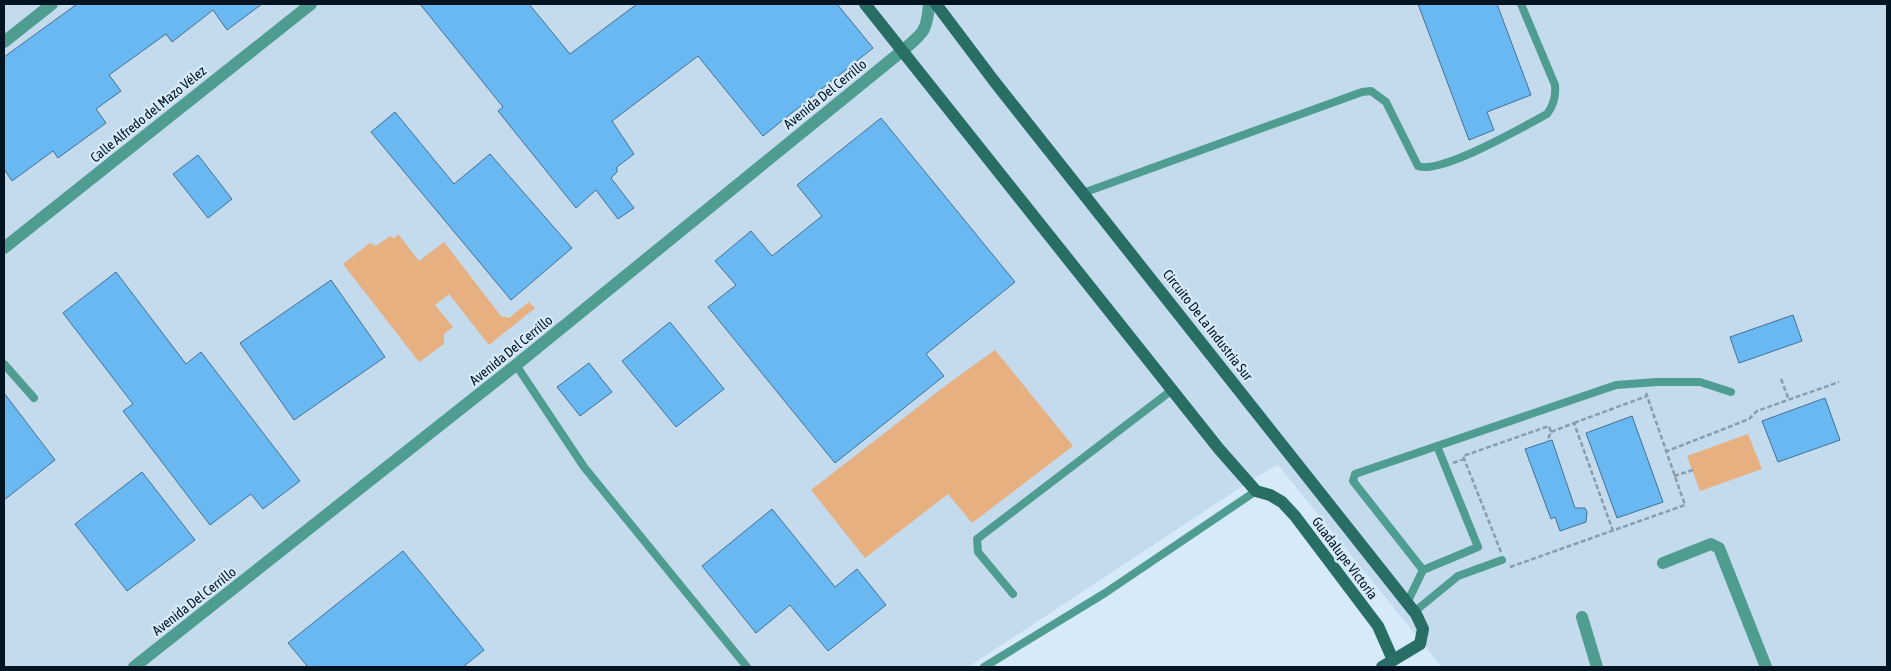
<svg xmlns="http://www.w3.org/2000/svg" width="1891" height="671" font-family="'Asap Condensed',sans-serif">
	<rect width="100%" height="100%" fill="#d6eafa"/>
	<path fill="#c4daed" d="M4,4h1883v663h-445l-164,-202 -17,9 -293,193h-964z"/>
	<path fill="#e6b080" d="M398,234l21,27 25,-19 57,74 8,2 20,-16 6,6 -46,37 -40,-51 -14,11 18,22 -9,7v10l-25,18 -76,-98 27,-21 6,3 14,-10 4,3z
		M995,350l78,96 -101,77 -24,-29 -83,64 -54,-68 138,-107z
		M1748,434l14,35 -62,22 -13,-35z"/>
	<path fill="#6ab8f2" stroke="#427195" d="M77,4h185l-35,26 -14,-20 -41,32 -6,-8 -57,41 12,16 -25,18 10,14 -48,35 -5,-7 -41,30 -8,-12v-112z
		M420,4h109l41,50 67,-50h200l36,44 -110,88 -65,-80 -86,65 22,33 -17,13v5l-6,6 23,30 -16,11 -22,-29 -20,18 -78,-97 5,-4z
		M1418,4h79l34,91 -44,17 7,18 -25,10z
		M395,112l59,72 36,-30 82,94 -61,52 -140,-168z
		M881,118l134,164 -89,72 18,22 -109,87 -127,-156 28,-22 -21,-24 36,-30 21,25 50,-40 -25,-31z
		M198,155l34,44 -24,19 -35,-44z
		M116,272l70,92 15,-12 99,129 -37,28 -12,-15 -41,31 -87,-114 10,-7 -70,-91z
		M331,280l54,77 -91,63 -54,-77z
		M1793,315l9,26 -63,22 -9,-26z
		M670,322l54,67 -48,38 -54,-66z
		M589,363l23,29 -32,24 -23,-29z
		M4,393l51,67 -51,40z
		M1825,398l15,42 -62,22 -16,-41z
		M1632,416l31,86 -46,16 -31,-85z
		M1552,440l23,68h10l2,4 -1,10 -26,9 -5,-14 -4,2 -26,-70z
		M142,472l53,68 -68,51 -52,-67z
		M772,509l63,78 22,-18 29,36 -58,46 -38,-46 -34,28 -54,-67z
		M403,551l81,99 -21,17h-155l-20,-24z"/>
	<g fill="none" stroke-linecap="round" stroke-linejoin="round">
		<path stroke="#8a9dac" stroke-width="2.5" stroke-dasharray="5 2.5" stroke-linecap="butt" d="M1781,379l8,21
			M1574,423l73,-27
			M1551,432l23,-9 39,108
			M1665,452l84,-33 8,-8 82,-29
			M1453,463l11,-4
			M1674,476l19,-6
			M1501,552l-38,-96 86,-30 2,6 -4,9
			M1510,567l175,-62 -39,-112"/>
		<path stroke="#4f9c90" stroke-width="8" d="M1083,193l279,-101 9,-1 15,11 32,64c22,9 107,-40 129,-52 7,-9 9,-18 8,-29l-34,-81
			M4,364l30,34
			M516,365l68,102 163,200
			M1423,570l-70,-89 2,-7 261,-89 41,-3h43l31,10
			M1013,594l-35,-42 -1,-13 195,-149
			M1407,603l16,-33 55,-23 -41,-101
			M1414,612l44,-36 44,-16
			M984,667l121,-74 151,-102"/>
		<path stroke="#4f9c90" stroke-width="12" d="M4,42l48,-38
			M4,248l307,-244
			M1663,563l48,-19 8,4 47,119
			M1582,617l15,50"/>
		<path stroke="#4f9c90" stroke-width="12" d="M134,667l382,-302 386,-314c21,-18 25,-19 27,-47"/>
		<path stroke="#296e65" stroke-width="12" d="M865,4l354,445 37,42 14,4 12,7 13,14 83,110 15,34
			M936,4l58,77 422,533 7,15 -3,15 -38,23"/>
	</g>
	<g text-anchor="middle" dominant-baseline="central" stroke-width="4.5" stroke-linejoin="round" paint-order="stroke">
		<g font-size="14" fill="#021422" stroke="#d6eafa">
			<text transform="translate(825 94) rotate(-39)">Avenida Del Cerrillo</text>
			<text transform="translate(148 114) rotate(-39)">Calle Alfredo del Mazo Vélez</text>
			<text transform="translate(1208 325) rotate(52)">Circuito De La Industria Sur</text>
			<text transform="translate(511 350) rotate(-39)">Avenida Del Cerrillo</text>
			<text transform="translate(1345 558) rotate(53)">Guadalupe Victoria</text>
			<text transform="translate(194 601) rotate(-38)">Avenida Del Cerrillo</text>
		</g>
	</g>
	<rect width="1891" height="671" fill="none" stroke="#021422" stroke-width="10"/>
</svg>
